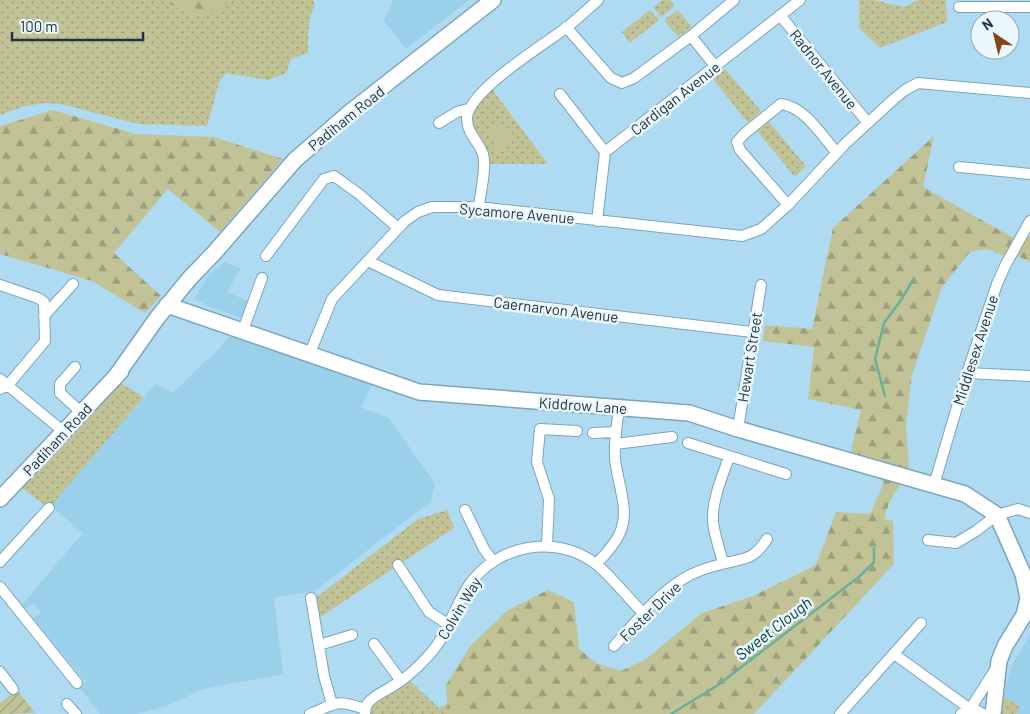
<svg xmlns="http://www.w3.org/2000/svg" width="1030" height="714" font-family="Barlow,sans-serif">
	<defs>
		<pattern id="grass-dots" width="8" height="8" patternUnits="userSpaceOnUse" patternTransform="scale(1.25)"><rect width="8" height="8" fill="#c1c397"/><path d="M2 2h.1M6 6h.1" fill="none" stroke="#9c9f7c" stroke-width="1.8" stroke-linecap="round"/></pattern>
		<pattern id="forest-firs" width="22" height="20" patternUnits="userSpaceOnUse" patternTransform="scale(1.25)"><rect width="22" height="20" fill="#c1c397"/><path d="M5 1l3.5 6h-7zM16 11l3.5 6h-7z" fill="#9c9f7c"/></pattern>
		<pattern id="garden-furrows" width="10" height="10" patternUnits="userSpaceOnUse" patternTransform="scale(1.25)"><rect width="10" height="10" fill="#c1c397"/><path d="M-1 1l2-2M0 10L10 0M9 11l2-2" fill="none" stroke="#9c9f7c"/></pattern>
	</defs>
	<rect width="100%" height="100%" fill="#afdbf2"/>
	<path fill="#9bd0ea" d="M393,0h76l-63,49 -22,-28z
		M224,262l17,6 -14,24 21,9 -6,17 -34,-12 -14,-7 14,-23z
		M231,334l141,51 -11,22 28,11 46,66 -4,17 -116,90 -41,7 9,76 -80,15 -36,17 -31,8h-36l-20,-26 6,-6 -53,-63 8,-7 -7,-8 -9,4 -3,-3 61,-72 -34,-29 107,-120 17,9 32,-32 6,-3z
		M1030,634v80h-28l3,-24 6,-23z"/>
	<path fill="url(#grass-dots)" d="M0,0h313l2,6c-7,9 -7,35 -7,47l-17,6 -5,14 -17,7 -43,-7 -6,7 -13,46 -69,-2 -77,-20 -16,-1 -20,3 -25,9z
		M663,0h7l5,6 -14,11 -8,-10z
		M859,0h14l31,7 14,-7h28l1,22 -67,26 -21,-20z
		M650,10l9,10 -29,23 -8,-11z
		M678,10l14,17 -14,10 -14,-17z
		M725,69l36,42 -13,12 -35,-44z
		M492,89l56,75h-59l-17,-35v-19z
		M769,122l37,44 -11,11 -38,-46z
		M114,379l30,18 -95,111 -33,-24z
		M447,510l7,18 -135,90 -6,-18 105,-81z
		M408,679l31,29 8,-4 5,10h-87l7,-10z
		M1004,697l16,9 -4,8h-14z"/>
	<path fill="url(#forest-firs)" d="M169,0h60c-23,23 -33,17 -59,4z
		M53,110l83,24 78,3 69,22 -63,73 -52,-43 -54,64 47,43 -16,17 -53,-32 -92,-27v-128z
		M934,136l-11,51 89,50 18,-1v26l-23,-11 -2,5 -18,-7 -17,3 -28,35 -30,88 -6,50 3,44 -20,34 -5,16 9,2 1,43 -140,150h-306l-2,-29 25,-40 37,-35 40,-20 26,12 5,47 17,14 25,8 25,-12 56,-46 51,-17 63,-31 20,-53 34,2 14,-32 -33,-31 10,-41 -53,-11 6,-52 -51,-6 2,-16 47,4 21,-101z"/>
	<path fill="#c1c397" d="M502,125l10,6 1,5 -7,7v6l-8,5 -4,-9 -1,-7 -3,-3v-5l6,-4z"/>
	<path fill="url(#garden-furrows)" d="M17,690l18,23 -35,1v-11z"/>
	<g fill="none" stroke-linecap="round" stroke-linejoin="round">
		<path stroke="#68b199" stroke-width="2.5" d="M885,396l-10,-37 9,-36 17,-23 12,-20
			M671,714l47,-29 142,-109 14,-14v-14"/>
		<defs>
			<path id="street" d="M959,7h71
				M780,15l88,108
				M566,27l45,51 11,5 12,-5 57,-42 43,-36
				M691,36l24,30
				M560,94l45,58
				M439,123l18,-11 11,-3
				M959,167l71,7
				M788,205l-48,-55 -3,-8 7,-8 37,-30c24,3 41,32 56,49
				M479,207c1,-14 8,-39 4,-53 -4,-12 -16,-21 -16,-35 -1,-27 78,-75 99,-91 11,-9 22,-19 32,-28
				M597,221l8,-69 195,-152
				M266,256l58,-77 10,-3 25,18 39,34
				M368,261l70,34 314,37
				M0,285l38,13 6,4 1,39 -37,44 -8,4
				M44,316l29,-32
				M243,330l19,-52
				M310,353l22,-54 73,-78 13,-9 14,-5h47l263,29 19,-7 27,-24 58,-62 48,-44 11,-9 13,-7 112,10
				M75,367l-15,17v9l22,20
				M967,373l63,3
				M0,379l64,53
				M738,429l23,-144
				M593,433l23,-1
				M688,443l98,31
				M615,444l57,-7
				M934,485l33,-112 30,-89 8,-18 25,-45
				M465,510l19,39 9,12
				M928,540l28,3 20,-12 21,-16 21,-6 12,4
				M547,546l2,-47 -12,-37 3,-33 37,2
				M0,562l49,-54
				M723,563c-3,-13 -9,-28 -10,-42 -1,-21 9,-44 16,-64
				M596,564c21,-21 33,-37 26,-68 -2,-13 -6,-25 -7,-38 -1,-17 2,-34 4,-50
				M398,565l31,47 20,13
				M0,587l77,96
				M311,598l13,78 8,28
				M374,644l27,37
				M319,645l33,-10
				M614,646c21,-23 42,-50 69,-67 11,-7 26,-12 39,-15 22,-6 31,-3 45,-25
				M894,654l76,55 27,-42
				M0,672l13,17
				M67,704l9,10
				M310,714c27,-11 25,-15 55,-5
				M365,714c0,-4 0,-7 3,-11 7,-9 22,-14 31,-21 11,-7 22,-18 31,-28 18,-20 24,-47 39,-69 28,-40 87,-52 127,-21 15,12 33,35 47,49
				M840,714l81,-91
				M961,714c7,-7 15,-5 22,0"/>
			<path id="primary" d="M167,305l252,87 270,21 49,16 227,65 32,21 26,59 5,24 -4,17 -19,31 -6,15 -6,53
				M114,379l43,-61 33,-40 25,-26 80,-92 54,-47 144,-113
				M0,499l121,-128"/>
		</defs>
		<use href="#street" stroke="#7ba5ba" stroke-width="12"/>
		<use href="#primary" stroke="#7ba5ba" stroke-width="18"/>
		<use href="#street" stroke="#fff" stroke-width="10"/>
		<use href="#primary" stroke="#fff" stroke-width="15"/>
	</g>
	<g text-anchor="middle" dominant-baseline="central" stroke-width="5" stroke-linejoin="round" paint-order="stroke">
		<g font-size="15" fill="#22333c" stroke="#eaf7fe">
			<text transform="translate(824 69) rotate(51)">Radnor Avenue</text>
			<text transform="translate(675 98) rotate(-38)">Cardigan Avenue</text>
			<text transform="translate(346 118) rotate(-39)">Padiham Road</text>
			<text transform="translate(517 213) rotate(5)">Sycamore Avenue</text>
			<text transform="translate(556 309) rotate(7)">Caernarvon Avenue</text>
			<text transform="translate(975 350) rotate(-72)">Middlesex Avenue</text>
			<text transform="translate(749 357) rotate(-81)">Hewart Street</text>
			<text transform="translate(583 405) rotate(4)">Kiddrow Lane</text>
			<text transform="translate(57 439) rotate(-47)">Padiham Road</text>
			<text transform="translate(459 608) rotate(-59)">Colvin Way</text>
			<text transform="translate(650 611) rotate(-44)">Foster Drive</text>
		</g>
		<g font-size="16" font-style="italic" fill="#004232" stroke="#eaf7fe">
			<text transform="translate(773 628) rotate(-38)">Sweet Clough</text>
		</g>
	</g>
	<g transform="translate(995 35) rotate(325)"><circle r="24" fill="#eaf7fe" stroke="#9aa9b0"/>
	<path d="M0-4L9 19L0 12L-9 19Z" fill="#864315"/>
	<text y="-8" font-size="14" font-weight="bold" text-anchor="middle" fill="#22333c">N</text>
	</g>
	<path d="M12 32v8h131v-8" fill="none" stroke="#22333c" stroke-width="2.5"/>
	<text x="20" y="32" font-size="15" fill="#22333c" stroke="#eaf7fe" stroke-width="4" paint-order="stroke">100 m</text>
</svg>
